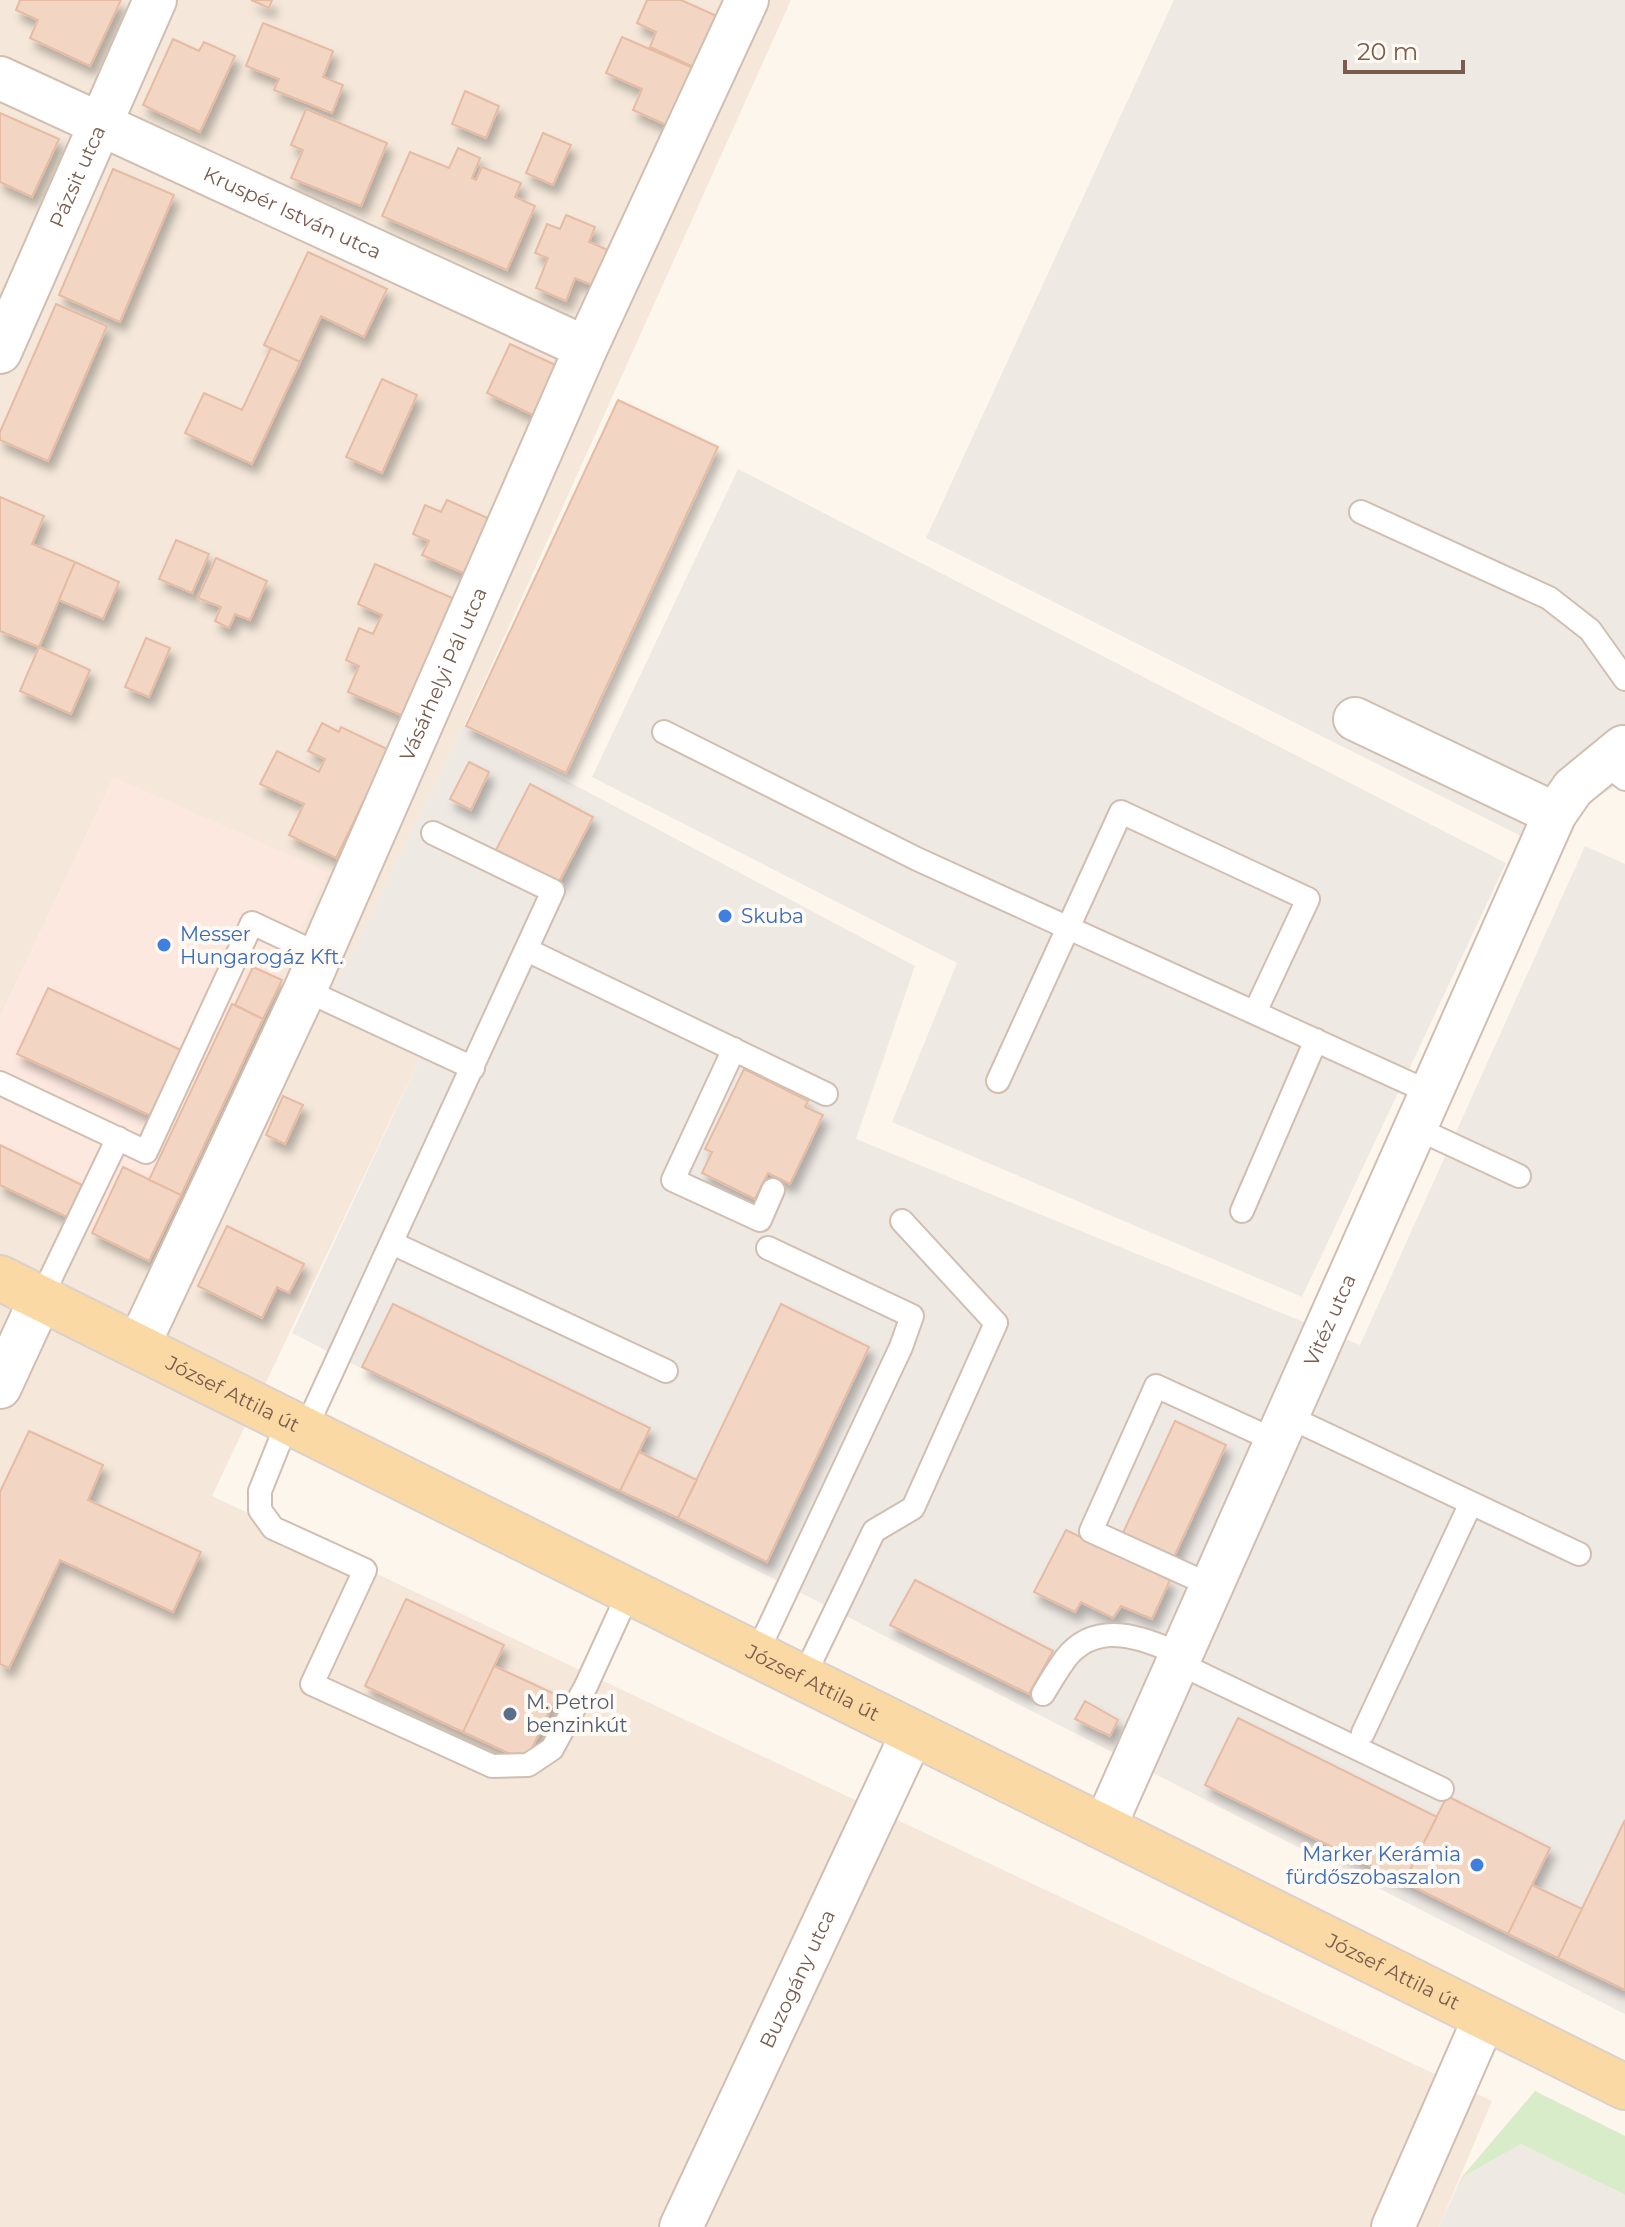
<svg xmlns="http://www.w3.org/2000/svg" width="1625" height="2227" font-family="Montserrat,sans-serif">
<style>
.residential{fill:#f5e8da}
.commercial{fill:#fde8e0}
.industrial{fill:#efe9e4}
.green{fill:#d8ecc9}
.building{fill:#f3d5c3;stroke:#e6bba3;stroke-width:2;filter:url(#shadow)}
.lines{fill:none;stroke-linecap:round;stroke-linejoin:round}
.lane-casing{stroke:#d1beb0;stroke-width:26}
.street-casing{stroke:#d1beb0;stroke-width:46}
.primary-casing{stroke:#dad1cd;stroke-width:48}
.lane{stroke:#fff;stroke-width:22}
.street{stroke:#fff;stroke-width:42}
.primary{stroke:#fbd9a5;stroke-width:44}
.shop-dot{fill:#3f7fe0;stroke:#fffaf3;stroke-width:3}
.service-dot{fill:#5c6f8a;stroke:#fffaf3;stroke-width:3}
.labels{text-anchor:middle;stroke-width:8;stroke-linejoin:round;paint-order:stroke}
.street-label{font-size:20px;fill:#7a5c4d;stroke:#fffaf3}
.shop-label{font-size:20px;fill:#366cbe;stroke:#fffaf3;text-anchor:start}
.service-label{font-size:20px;fill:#4e5e75;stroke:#fffaf3;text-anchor:start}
</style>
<defs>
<filter id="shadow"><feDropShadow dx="5" dy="9" stdDeviation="4" flood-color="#0004"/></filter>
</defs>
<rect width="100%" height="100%" fill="#fdf6ec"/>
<path class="residential" d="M0,0h791l-327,726 -139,281 95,51 -208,438 1280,605 -53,126h-1439v-1042l114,-408 -114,240z"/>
<path class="commercial" d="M114,777l214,95 -182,384 -146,-71v-168z"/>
<path class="industrial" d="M1174,0h451v780l-96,60 -603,-302z
M738,469l768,394 -204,434 -410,-175 65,-159 -365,-186z
M464,726l451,240 -59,173 504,206 225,-499 40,18v1150l-1333,-681 128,-275 -96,-50z
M1521,2144l104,51v32h-186l22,-49z"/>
<path class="green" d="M1535,2091l90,45v59l-104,-51 -60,34z"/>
<path class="building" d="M20,0h101l-31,66 -60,-28 8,-18 -22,-10z
M251,0h21l-3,8z
M647,0h34l38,17 -23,51 -46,-21 6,-15 -19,-9z
M263,23l70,28 -10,26 20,8 -11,28 -58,-23 5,-11 -33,-13z
M622,37l78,34 -25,58 -42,-19 9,-21 -36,-16z
M173,39l26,12 5,-9 31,14 -35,76 -57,-27z
M465,91l34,15 -13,32 -34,-14z
M306,109l81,34 -26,63 -70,-28 12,-28 -12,-5z
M0,113l59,26 -27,58 -32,-15z
M543,133l28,12 -18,40 -27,-12z
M458,148l22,10 -8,20 4,2 6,-13 39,16 -6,14 20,9 -28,64 -125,-54 28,-64 39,16z
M113,169l61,26 -54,127 -61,-27z
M566,215l29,12 -6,15 24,10 -14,36 -24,-10 -9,23 -30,-13 12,-30 -13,-5 12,-29 13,5z
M308,252l79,37 -23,48 -43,-21 -21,46 -36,-17z
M56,304l51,22 -59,135 -48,-21v-8z
M510,344l52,24 -23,50 -52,-25z
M271,348l29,14 -48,102 -67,-31 19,-40 38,17z
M382,379l35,16 -35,78 -36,-16z
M618,400l100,47 -152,326 -100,-47z
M0,497l44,19 -12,28 43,18 -36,85 -39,-16z
M447,500l45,20 -24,55 -46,-20 7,-14 -16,-7 12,-29 16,7z
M176,540l33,14 -17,39 -33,-14z
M216,558l51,23 -17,39 -15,-6 -6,14 -14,-7 6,-14 -23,-9z
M75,562l44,20 -16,37 -44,-19z
M375,564l84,37 -51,117 -60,-26 11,-26 -13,-6 13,-32 14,6 9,-19 -24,-11z
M146,638l24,10 -21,49 -24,-10z
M39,647l51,23 -19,44 -51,-23z
M322,723l17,9 2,-5 48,23 -53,108 -47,-23 15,-31 -44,-20 17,-33 42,21 6,-13 -17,-8z
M469,762l20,10 -18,38 -21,-11z
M530,784l63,33 -34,65 -63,-32z
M253,967l29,13 -19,39 -28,-14z
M48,988l133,62 -30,66 -134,-62z
M232,1004l31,15 -82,176 -32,-15z
M744,1069l64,32 -3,6 18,8 -33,69 -22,-11 -13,26 -53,-26 10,-21 -7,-3z
M283,1096l20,9 -18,39 -19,-9z
M0,1145l82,40 -15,32 -67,-32z
M123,1167l58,28 -32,66 -57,-28z
M227,1226l77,38 -15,29 -12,-6 -15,31 -64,-32z
M393,1304l257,124 -30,63 -258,-124z
M781,1304l88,43 -102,215 -89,-44z
M1175,1421l51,24 -53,114 -51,-24z
M29,1431l74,34 -15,35 113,52 -28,60 -113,-52 -51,108 -9,-4v-172z
M639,1452l58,28 -19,38 -58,-27z
M1066,1530l104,50 -18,39 -31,-13 -8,12 -32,-16 -6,10 -41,-20z
M915,1580l138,71 -24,43 -139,-69z
M406,1599l98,46 -41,87 -98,-46z
M494,1666l63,29 -31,66 -63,-29z
M1085,1701l33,19 -8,16 -35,-17z
M1238,1718l199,99 -33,65 -199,-97z
M1447,1796l103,52 -42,86 -104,-52z
M1625,1820v170l-67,-32z
M1532,1885l50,24 -24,49 -50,-24z"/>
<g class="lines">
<defs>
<path id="lane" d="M1361,512l188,86 41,32 35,49
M664,732l253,127 514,234
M1603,762l22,17
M527,950l299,144
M305,990l168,78
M734,1049l-61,131 87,40 13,-30
M998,1081l123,-269 187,87 -53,113
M0,1083l146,69 106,-229 68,32
M1416,1128l103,48
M1242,1211l74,-171
M392,1243l274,128
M41,1298l77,-160
M1287,1416l292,138
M288,1421l-28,70v19l13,18 92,42 -53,114 180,82 36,-1 24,-16 34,-63 43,-94
M305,1430l248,-539 -120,-58
M1212,1586l-121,-55 65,-145 120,55
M756,1655l145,-308 11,-31 -144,-68
M1178,1663l264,126
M803,1678l71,-147 39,-23 83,-185 -94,-102
M1043,1694c7,-12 15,-25 23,-36 31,-39 79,-20 115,-3
M1363,1733l108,-230"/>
<g id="street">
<path id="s1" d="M0,78l586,270"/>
<path id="s2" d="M0,352l155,-352"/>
<path d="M1355,719l200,95"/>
<path id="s3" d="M138,1346l167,-356 281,-642 161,-348"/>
<path d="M0,1387l41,-89"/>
<path id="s4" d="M1104,1828l451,-1014 18,-26 50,-41"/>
<path id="s5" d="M681,2227l232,-495"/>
<path d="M1393,2227l92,-210"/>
</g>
<g id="primary">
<path id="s6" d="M0,1278l1625,809"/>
</g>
</defs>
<use href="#lane" class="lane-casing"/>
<use href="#street" class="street-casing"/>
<use href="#primary" class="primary-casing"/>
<use href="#lane" class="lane"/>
<use href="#street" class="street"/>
<use href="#primary" class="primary"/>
</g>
<g class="shop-dot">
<circle cx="725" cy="916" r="8"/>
<circle cx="164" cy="945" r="8"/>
<circle cx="1477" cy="1865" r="8"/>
</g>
<circle class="service-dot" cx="510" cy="1714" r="8"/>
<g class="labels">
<g class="street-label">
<text dy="7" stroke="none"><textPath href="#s2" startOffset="192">Pázsit utca</textPath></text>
<text dy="7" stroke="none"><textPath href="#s1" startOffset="322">Kruspér István utca</textPath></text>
<text dy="7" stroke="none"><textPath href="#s3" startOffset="738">Vásárhelyi Pál utca</textPath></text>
<text dy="7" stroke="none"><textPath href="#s4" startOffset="556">Vitéz utca</textPath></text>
<text dy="7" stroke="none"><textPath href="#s6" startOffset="260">József Attila út</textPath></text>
<text dy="7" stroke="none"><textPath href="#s6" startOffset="908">József Attila út</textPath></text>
<text dy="7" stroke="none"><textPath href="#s6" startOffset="1556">József Attila út</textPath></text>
<text dy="7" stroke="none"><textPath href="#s5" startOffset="274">Buzogány utca</textPath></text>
</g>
<g class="shop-label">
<text x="741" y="923">Skuba</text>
<text x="180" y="941">Messer<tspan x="180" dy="23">Hungarogáz Kft.</tspan></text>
<text x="1461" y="1861" text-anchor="end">Marker Kerámia<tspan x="1461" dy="23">fürdőszobaszalon</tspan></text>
</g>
<g class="service-label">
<text x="526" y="1709">M. Petrol<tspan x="526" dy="23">benzinkút</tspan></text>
</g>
</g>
<path d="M1345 60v12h118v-12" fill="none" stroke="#7a5c4d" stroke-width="4"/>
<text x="1357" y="60" font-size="24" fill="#7a5c4d" stroke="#fffaf3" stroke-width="6" paint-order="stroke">20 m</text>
</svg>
